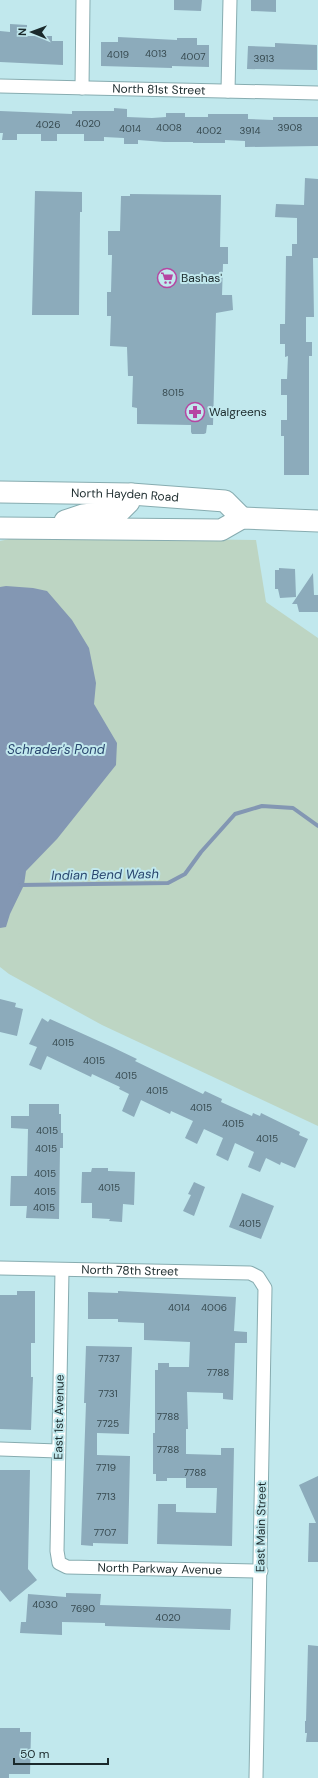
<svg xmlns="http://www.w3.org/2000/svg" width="318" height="1778" font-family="'DM Sans',sans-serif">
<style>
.green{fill:#bdd5c3}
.water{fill:#8397b3}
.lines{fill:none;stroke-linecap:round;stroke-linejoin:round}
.stream{stroke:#8397b3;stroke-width:4}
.building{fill:#8cabbb}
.minor-casing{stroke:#87acb0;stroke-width:15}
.primary-casing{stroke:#87acb0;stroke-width:23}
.minor{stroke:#fff;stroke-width:13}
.primary{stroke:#fff;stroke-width:21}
.labels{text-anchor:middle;stroke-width:4;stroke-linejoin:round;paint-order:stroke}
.number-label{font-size:10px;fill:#374a50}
.street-label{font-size:12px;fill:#1b2a2c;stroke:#c1e8ed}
.poi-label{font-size:12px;fill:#1b2a2c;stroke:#c1e8ed;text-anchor:start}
.water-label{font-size:13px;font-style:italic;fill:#29466f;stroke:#c1e8ed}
</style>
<rect width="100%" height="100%" fill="#c1e8ed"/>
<path class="green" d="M19,537l237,3 10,62 52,36v488l-216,-101 -93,-51 -9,-7v-426z"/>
<path class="water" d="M6,586l27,2 14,3 25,29 17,28 7,35 -2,21 23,39 -1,22 -59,74 -31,32 -2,14 -14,29 -4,13 -6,1v-341z"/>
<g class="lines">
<path class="stream" d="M20,885l148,-2 17,-9 16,-22 34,-38 27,-8 31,2 25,18"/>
</g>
<path class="building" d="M174,0h28l-1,11 -27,-1z
M251,0h25v12l-25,-1z
M10,24l17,1v11h25v5h11v24l-63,-3v-31l10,1z
M118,37l59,3v-2h20v7h12v22l-37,-1v2l-71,-2v-24h17z
M275,43l42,2v25l-70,-1 1,-23 27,1z
M114,108l13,1v8l25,1 14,-1v-4h19v4h23v-3h40v5l25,1v-3h45v29l-73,1v-6l-20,-1v3h-32v-1h-29l-26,-2v4h-14v-6l-20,-1v4h-20v-7h-27v7h-16v-7h-24v6h-15l1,-7h-3v-22l72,3v-3h42z
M305,178l13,1v79h-5l1,59h-8v25h6v14h-3v119h-25v-39h-3v-16h6v-25h-6v-16h6l1,-23 -3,1v-13h-5v-20h5l1,-68h6v-12h5v-26l-22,-1 1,-13 28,1z
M35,191l47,1v20h-2l-1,103h-47z
M130,194l91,1 -1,52h8v17h-5l-1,31h10l1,15 -17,3 -3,112h-6l-1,8 -2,1h-12l-1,-2v-7l-54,-1v-16l-5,-1 1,-31h-5l-1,-29 -17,-1 1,-30h-4v-24h4l1,-37h-4v-24h12l1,-35h9z
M279,568l16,1 1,28 -16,1 -2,-9h-3v-19h4z
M313,573l1,22h4v17h-19l-2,-8h-5z
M0,999l16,4 -1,4 8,2 -6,27 -17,-4z
M42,1018l6,4 2,-3 62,28 25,12 -2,2 68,33 2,-3 17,8 -1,3 31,14 1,-3 7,3 1,-3 39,19 -1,3 9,4 -13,29 -14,-6 -1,3 -14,-7 -6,14 -12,-5 6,-15 -19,-9 -7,18 -12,-6 7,-17 -19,-9 -7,15 -12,-6 8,-17 -22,-10 -1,3 -29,-14 -7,17 -12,-6 7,-17 -10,-5 1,-2 -28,-13 -1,3 -44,-21 -6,14 -12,-5 8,-18 -8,-3z
M29,1104h30v10h2v19h2v15h-3l-1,71 -33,-1 1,-12h-17l1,-30h16l1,-47 -17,-1v-12h18z
M92,1168h16v3l27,1 -1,33 -11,-1 -1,18 -13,-1 1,-2 -18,-1v-15h-11l1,-31h9z
M194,1182l11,5 -11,29 -11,-5 8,-16 -3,-1z
M242,1193l32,13 -13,33 -32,-12z
M17,1291h18v52h-4v34h2l-2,53 -31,-1v-134h17z
M118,1291l118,6 -2,34 13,1v11h-12l-2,57 -10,-1v-6l-36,-1 1,37h-2v25l35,1v-7h13l-2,98 -75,-2 1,-40h18v8l40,1 1,-25h-31v-10h-19v3h-11v-7h-3v-41h2v-63h3v-7h11v4h20l1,-25 -46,-2v-17l-26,-1v-3h-30v-27l30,1z
M86,1346l46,1 -3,87 -32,-1v22l33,1 -2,88 -35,-1v3l-12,-1 5,-142h-2z
M0,1470h30l-2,99 9,11 -27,22 -10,-12z
M318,1476v86h-10l1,-39h7l-17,-38z
M66,1593l35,1 -1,11 131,4 -1,21 -125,-4v-3l-43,-1v13l-42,-2 1,-11h5l2,-28 38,3z
M308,1645l10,1v96h-12l1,-9h-2v-12h1z
M0,1728h20v4h11l-1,42h-21v4h-9z"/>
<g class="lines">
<defs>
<g id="minor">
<path id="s1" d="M0,86l318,7"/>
<path d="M82,88l1,-88"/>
<path d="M228,91l2,-91"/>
<path id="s2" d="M0,1268l250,5 8,4 7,11 -9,490"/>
<path id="s3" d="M62,1270l-5,281 2,12 8,4 194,4"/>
<path d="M0,1449l58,2"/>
</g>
<g id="primary">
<path id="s4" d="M0,492l131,2 94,7 17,17"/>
<path d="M65,521l18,-6 37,-4 9,-9 2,-8"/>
<path d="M0,528l221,2 21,-12 76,3"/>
</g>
</defs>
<use href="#minor" class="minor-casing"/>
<use href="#primary" class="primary-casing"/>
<use href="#minor" class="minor"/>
<use href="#primary" class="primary"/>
</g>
<defs>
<symbol id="supermarket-ring" viewBox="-11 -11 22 22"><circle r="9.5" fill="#c1e8ed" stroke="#b646a3" stroke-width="1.5"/><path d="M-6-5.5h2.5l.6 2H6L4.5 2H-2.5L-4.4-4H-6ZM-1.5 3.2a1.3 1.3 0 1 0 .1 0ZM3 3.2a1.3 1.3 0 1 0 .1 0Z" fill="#b646a3"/></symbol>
<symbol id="pharmacy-ring" viewBox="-11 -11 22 22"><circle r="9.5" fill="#c1e8ed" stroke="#b646a3" stroke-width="1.5"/><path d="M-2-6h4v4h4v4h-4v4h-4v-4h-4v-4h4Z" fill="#b646a3"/></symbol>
</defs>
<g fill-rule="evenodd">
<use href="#supermarket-ring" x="156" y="267" width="22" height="22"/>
<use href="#pharmacy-ring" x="184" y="401" width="22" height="22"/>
</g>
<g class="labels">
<g class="number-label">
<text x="156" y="57">4013</text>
<text x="118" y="58">4019</text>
<text x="193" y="60">4007</text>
<text x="264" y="62">3913</text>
<text x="88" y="127">4020</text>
<text x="48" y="128">4026</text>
<text x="169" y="131">4008</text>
<text x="290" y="131">3908</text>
<text x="130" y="132">4014</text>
<text x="209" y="134">4002</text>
<text x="250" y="134">3914</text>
<text x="173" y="396">8015</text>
<text x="63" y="1046">4015</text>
<text x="94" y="1064">4015</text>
<text x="126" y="1079">4015</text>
<text x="157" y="1094">4015</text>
<text x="201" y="1111">4015</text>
<text x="233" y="1127">4015</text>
<text x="47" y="1134">4015</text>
<text x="267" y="1142">4015</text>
<text x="46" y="1152">4015</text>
<text x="45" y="1177">4015</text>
<text x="109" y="1191">4015</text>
<text x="45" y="1195">4015</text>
<text x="44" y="1211">4015</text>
<text x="250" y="1227">4015</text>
<text x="179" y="1311">4014</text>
<text x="214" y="1311">4006</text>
<text x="109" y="1362">7737</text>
<text x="218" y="1376">7788</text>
<text x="108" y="1397">7731</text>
<text x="168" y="1420">7788</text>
<text x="108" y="1427">7725</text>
<text x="168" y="1453">7788</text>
<text x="106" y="1471">7719</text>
<text x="195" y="1476">7788</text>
<text x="106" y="1500">7713</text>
<text x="105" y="1536">7707</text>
<text x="45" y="1608">4030</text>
<text x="83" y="1612">7690</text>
<text x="168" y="1621">4020</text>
</g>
<g class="street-label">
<text dy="4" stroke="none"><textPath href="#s1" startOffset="159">North 81st Street</textPath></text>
<text dy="4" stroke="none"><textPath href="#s4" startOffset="125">North Hayden Road</textPath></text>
<text dy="4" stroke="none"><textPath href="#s2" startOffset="130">North 78th Street</textPath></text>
<text transform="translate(59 1417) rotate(-89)" y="4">East 1st Avenue</text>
<text transform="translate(261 1527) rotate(-89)" y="4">East Main Street</text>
<text dy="4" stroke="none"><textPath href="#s3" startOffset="395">North Parkway Avenue</textPath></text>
</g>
<g class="poi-label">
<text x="181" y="282">Bashas'</text>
<text x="209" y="416">Walgreens</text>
</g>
<g class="water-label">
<text x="56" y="754">Schrader's Pond</text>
<text transform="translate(105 874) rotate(-1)" y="5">Indian Bend Wash</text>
</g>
</g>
<g transform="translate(32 32) rotate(271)" stroke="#c1e8ed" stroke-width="3" paint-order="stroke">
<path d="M0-3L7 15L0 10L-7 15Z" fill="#1b2a2c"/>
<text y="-6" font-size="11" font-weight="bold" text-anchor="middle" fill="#1b2a2c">N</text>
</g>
<path d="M14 1758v6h94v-6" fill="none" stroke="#1b2a2c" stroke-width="2"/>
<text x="20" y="1758" font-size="12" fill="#1b2a2c" stroke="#c1e8ed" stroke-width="3" paint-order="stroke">50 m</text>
</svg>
